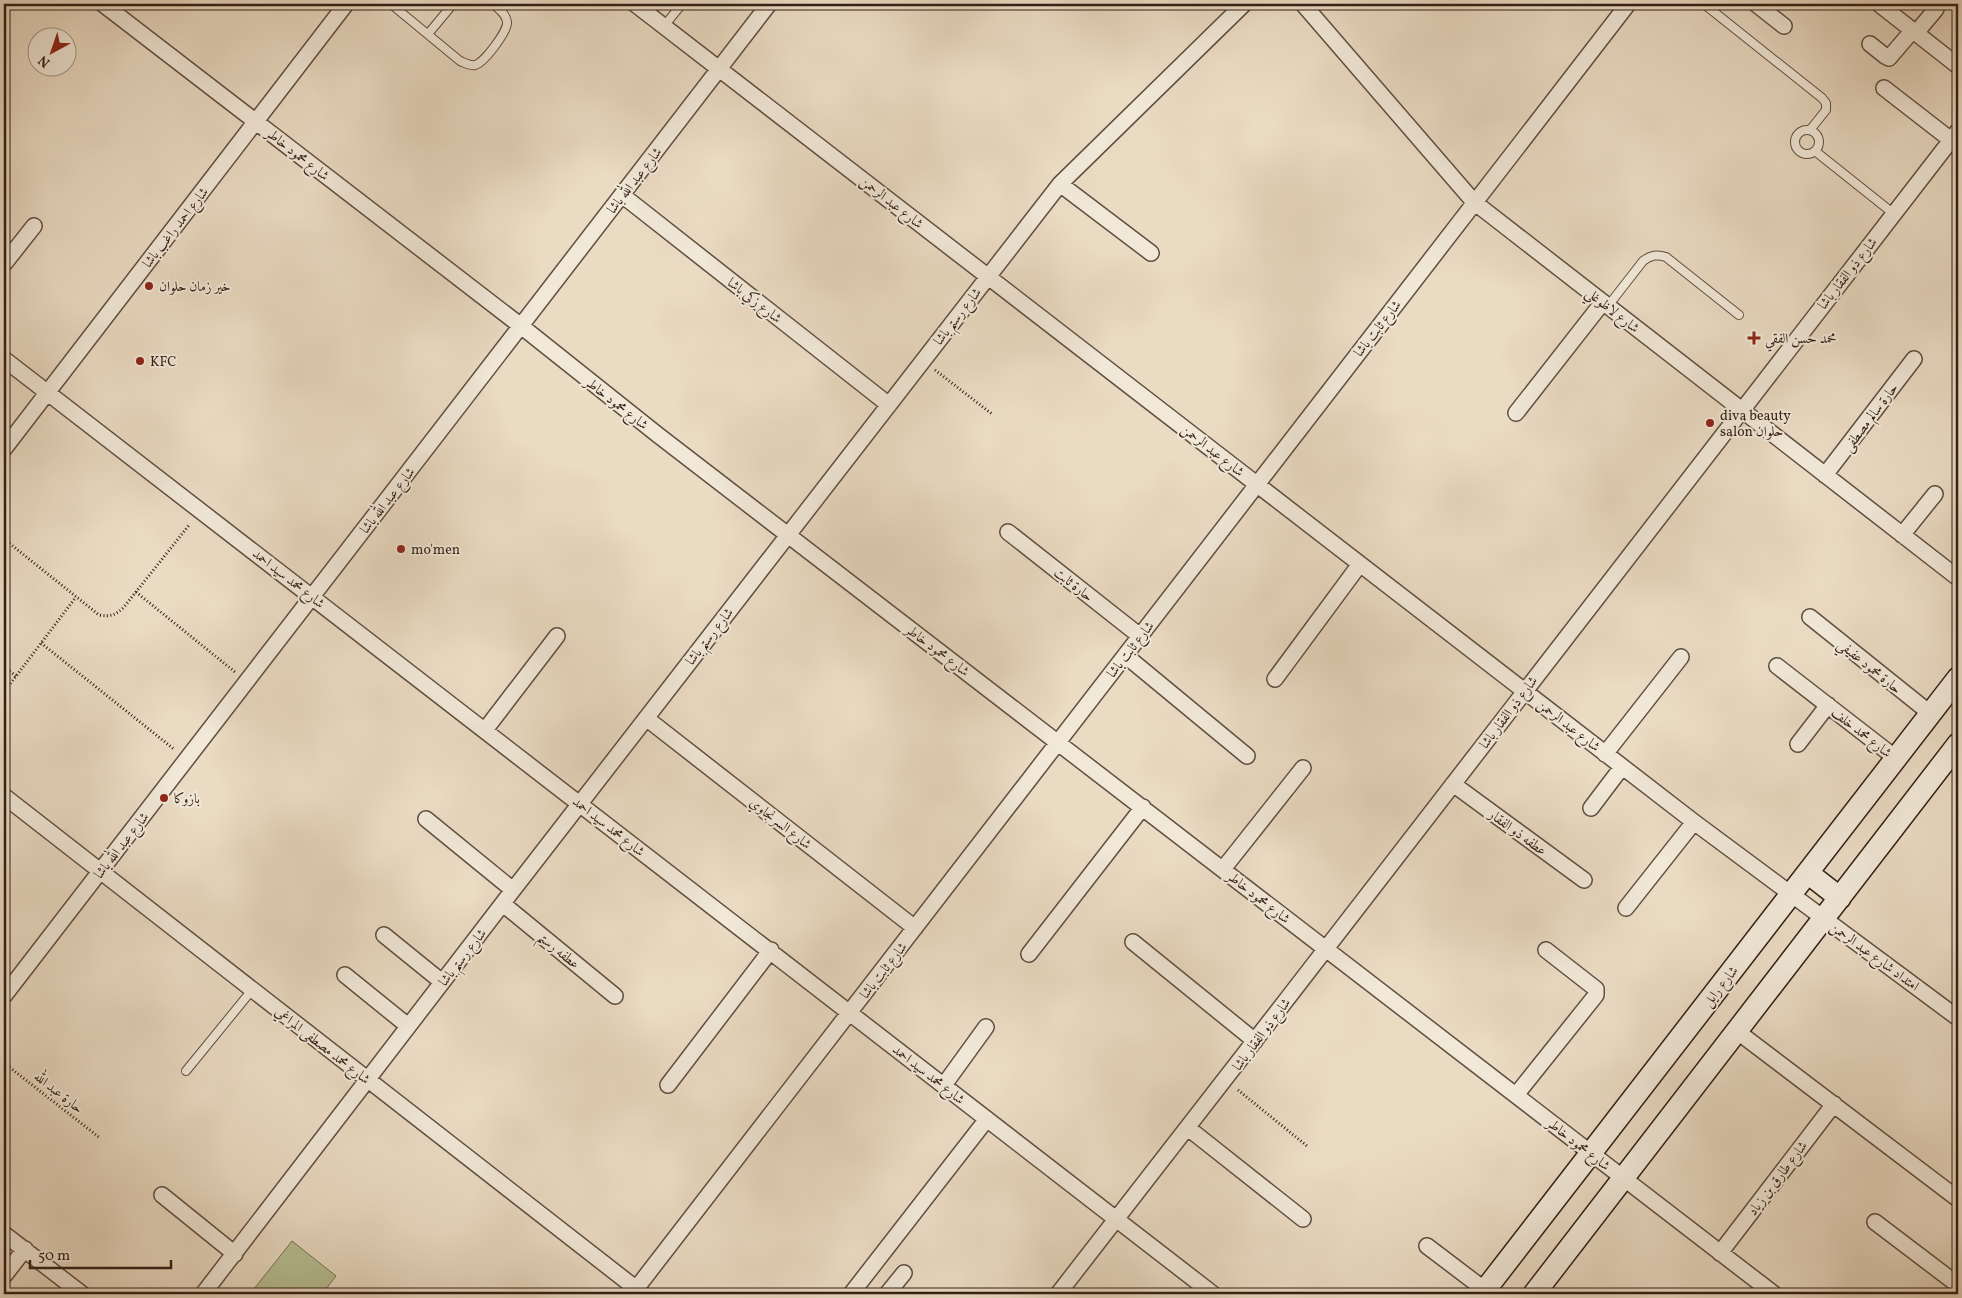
<svg xmlns="http://www.w3.org/2000/svg" width="1962" height="1298" font-family="Vollkorn,Amiri,serif">
<style>
.green{fill:#b7c094;stroke:#747055}
.lines{fill:none;stroke-linecap:round;stroke-linejoin:round}
.lane-casing{stroke:#604e41;stroke-width:10}
.street-casing{stroke:#604e41;stroke-width:18}
.secondary-casing{stroke:#321f16;stroke-width:24}
.path{stroke:#321f16;stroke-width:3;stroke-dasharray:1 2.5;stroke-linecap:butt}
.lane{stroke:#f1e8d8;stroke-width:8}
.street{stroke:#f1e8d8;stroke-width:15}
.secondary{stroke:#f1e8d8;stroke-width:21}
.poi-dot{fill:#8f2418;stroke:#f1e8d8;stroke-width:2}
.labels{text-anchor:middle;stroke-width:4;stroke-linejoin:round;paint-order:stroke}
.street-label{font-size:14px;fill:#321f16;stroke:#f1e8d8}
.poi-label{font-size:14px;fill:#321f16;stroke:#f1e8d8;text-anchor:start}
</style>
<rect width="100%" height="100%" fill="#eadbc3"/>
<filter id="stains"><feTurbulence type="fractalNoise" baseFrequency=".004" numOctaves="4"/><feColorMatrix values="0 0 0 0 .2 0 0 0 0 .09 0 0 0 0 .02 0 0 0 .5 -.17"/></filter>
<radialGradient id="worn" r=".72"><stop offset=".6" stop-color="#630" stop-opacity="0"/><stop offset="1" stop-color="#630" stop-opacity=".3"/></radialGradient>
<path class="green" d="M292,1241l44,35 -14,18h-72z"/>
<g class="lines">
<defs>
<path id="lane" d="M391,4l69,57c5,2 10,5 15,4 9,-2 33,-34 32,-43 -1,-8 -8,-13 -14,-18
M1704,4l118,94 4,5v7l-16,20
M664,26l18,-22
M428,34l25,-30
M1795 142a12 12 0 1 1 24 0a12 12 0 1 1-24 0Z
M1815,151l79,63
M1608,306l35,-45c8,-6 14,-7 23,-4l73,58
M186,1071l66,-81"/>
<path id="street" d="M103,4l418,322 137,109 1116,859
M635,4l1059,818 264,196
M1303,4l171,198 484,376
M1756,4l28,22
M1879,4l79,62
M1916,33l20,-24
M1870,44l15,12 4,2 24,-28
M1884,88l67,52
M1060,184l91,69
M622,195l267,210
M4,264l30,-38
M4,359l1209,935
M1516,413l87,-111
M4,449l342,-445
M1825,475l89,-116
M1008,532l132,104
M1902,535l33,-41
M1810,617l121,97
M1126,656l121,100
M1777,666l120,93
M1275,679l85,-115
M646,718l269,210
M485,730l72,-94
M1798,744l30,-39
M1605,754l76,-97
M1453,784l131,96
M4,796l639,498
M1591,808l31,-41
M426,819l87,71
M1223,869l80,-101
M503,904l112,92
M1626,908l68,-86
M384,935l58,47
M1133,942l122,99
M1029,954l114,-147
M345,975l63,51
M4,996l765,-992
M1738,1032l220,167
M668,1085l103,-135
M944,1085l42,-58
M1516,1095l80,-100v-6l-50,-39
M1188,1128l115,91
M162,1195l73,59
M1875,1222l83,63
M4,1234l78,60
M1427,1246l58,44
M1720,1253l114,-149
M4,1276l21,-27
M203,1294l310,-404 547,-706 184,-180
M632,1294l996,-1290
M851,1294l136,-175
M887,1294l17,-21
M1058,1294c302,-386 597,-777 900,-1163"/>
<path id="secondary" d="M1808,873l32,25
M1482,1294l476,-616
M1534,1294l424,-550"/>
</defs>
<use href="#lane" class="lane-casing"/>
<use href="#street" class="street-casing"/>
<use href="#secondary" class="secondary-casing"/>
<path class="path" d="M935,370l57,44
M4,539l95,76c11,2 17,0 25,-8l66,-83
M136,592l99,80
M41,643l134,107
M4,667l12,9
M4,692l72,-95
M4,1063l96,75
M1238,1090l69,56"/>
<use href="#lane" class="lane"/>
<use href="#street" class="street"/>
<use href="#secondary" class="secondary"/>
</g>
<g class="poi-dot">
<circle cx="149" cy="286" r="5"/>
<path d="M1751.5 330.5h5v5h5v5h-5v5h-5v-5h-5v-5h5z"/>
<circle cx="140" cy="361" r="5"/>
<circle cx="1710" cy="423" r="5"/>
<circle cx="401" cy="549" r="5"/>
<circle cx="164" cy="798" r="5"/>
</g>
<g class="labels">
<g class="street-label">
<text transform="translate(298 154) rotate(38)" y="5">شارع محمود خاطر</text>
<text transform="translate(634 180) rotate(-52)" y="5">شارع عبد الله باشا</text>
<text transform="translate(892 202) rotate(38)" y="5">شارع عبد الرحمن</text>
<text transform="translate(175 227) rotate(-52)" y="5">شارع احمد راغب باشا</text>
<text transform="translate(1847 273) rotate(-52)" y="5">شارع ذو الفقار باشا</text>
<text transform="translate(755 300) rotate(38)" y="5">شارع زكي باشا</text>
<text transform="translate(1613 310) rotate(38)" y="5">شارع لاظوغلي</text>
<text transform="translate(957 316) rotate(-52)" y="5">شارع رستم باشا</text>
<text transform="translate(1377 328) rotate(-52)" y="5">شارع ثابت باشا</text>
<text transform="translate(617 403) rotate(38)" y="5">شارع محمود خاطر</text>
<text transform="translate(1870 417) rotate(-53)" y="5">حارة سالم مصطفى</text>
<text transform="translate(1213 450) rotate(38)" y="5">شارع عبد الرحمن</text>
<text transform="translate(387 500) rotate(-52)" y="5">شارع عبد الله باشا</text>
<text transform="translate(289 578) rotate(38)" y="5">شارع محمد سيد احمد</text>
<text transform="translate(1074 584) rotate(38)" y="5">حارة ثابت</text>
<text transform="translate(709 636) rotate(-52)" y="5">شارع رستم باشا</text>
<text transform="translate(1130 649) rotate(-52)" y="5">شارع ثابت باشا</text>
<text transform="translate(938 650) rotate(37)" y="5">شارع محمود خاطر</text>
<text transform="translate(1870 666) rotate(39)" y="5">حارة محمود عفيفي</text>
<text transform="translate(1508 712) rotate(-53)" y="5">شارع ذو الفقار باشا</text>
<text transform="translate(1569 725) rotate(38)" y="5">شارع عبد الرحمن</text>
<text transform="translate(1862 732) rotate(38)" y="5">شارع محمد خلف</text>
<text transform="translate(781 823) rotate(38)" y="5">شارع السرنجاوي</text>
<text transform="translate(609 826) rotate(38)" y="5">شارع محمد سيد احمد</text>
<text transform="translate(1518 832) rotate(36)" y="5">عطفه ذو الفقار</text>
<text transform="translate(121 845) rotate(-52)" y="5">شارع عبد الله باشا</text>
<text transform="translate(1259 897) rotate(38)" y="5">شارع محمود خاطر</text>
<text transform="translate(559 950) rotate(39)" y="5">عطفه رستم</text>
<text transform="translate(1875 956) rotate(36)" y="5">امتداد شارع عبد الرحمن</text>
<text transform="translate(462 957) rotate(-52)" y="5">شارع رستم باشا</text>
<text transform="translate(883 970) rotate(-52)" y="5">شارع ثابت باشا</text>
<text transform="translate(1720 986) rotate(-52)" y="5">شارع رايل</text>
<text transform="translate(1261 1034) rotate(-53)" y="5">شارع ذو الفقار باشا</text>
<text transform="translate(323 1045) rotate(38)" y="5">شارع محمد مصطفى المراغي</text>
<text transform="translate(929 1074) rotate(38)" y="5">شارع محمد سيد احمد</text>
<text transform="translate(59 1092) rotate(38)" y="5">حارة عبد الله</text>
<text transform="translate(1579 1144) rotate(38)" y="5">شارع محمود خاطر</text>
<text transform="translate(1777 1178) rotate(-53)" y="5">شارع طارق بن زياد</text>
</g>
<g class="poi-label">
<text x="159" y="291">خير زمان حلوان</text>
<text x="1765" y="343">محمد حسن الفقي</text>
<text x="150" y="366">KFC</text>
<text x="1720" y="420">diva beauty<tspan x="1720" dy="16">salon حلوان</tspan></text>
<text x="411" y="554">mo'men</text>
<text x="174" y="803">بازوكا</text>
</g>
</g>
<rect width="1962" height="1298" fill="none" stroke="#eadbc3" stroke-width="20"/>
<rect x="5" y="5" width="1952" height="1288" fill="none" stroke="#321f16" stroke-width="2.5"/>
<rect x="10" y="10" width="1942" height="1278" fill="none" stroke="#321f16"/>
<g transform="translate(52 52) rotate(220)"><circle r="24" fill="#f1e8d8" stroke="#a5988a"/>
<path d="M0-4L9 19L0 12L-9 19Z" fill="#8f2418"/>
<text y="-8" font-size="14" font-weight="bold" text-anchor="middle" fill="#321f16">N</text>
</g>
<path d="M30 1260v8h141v-8" fill="none" stroke="#321f16" stroke-width="2.5"/>
<text x="38" y="1260" font-size="15" fill="#321f16" stroke="#f1e8d8" stroke-width="4" paint-order="stroke">50 m</text>
<rect width="100%" height="100%" filter="url(#stains)"/>
<rect width="100%" height="100%" fill="url(#worn)"/>
</svg>
